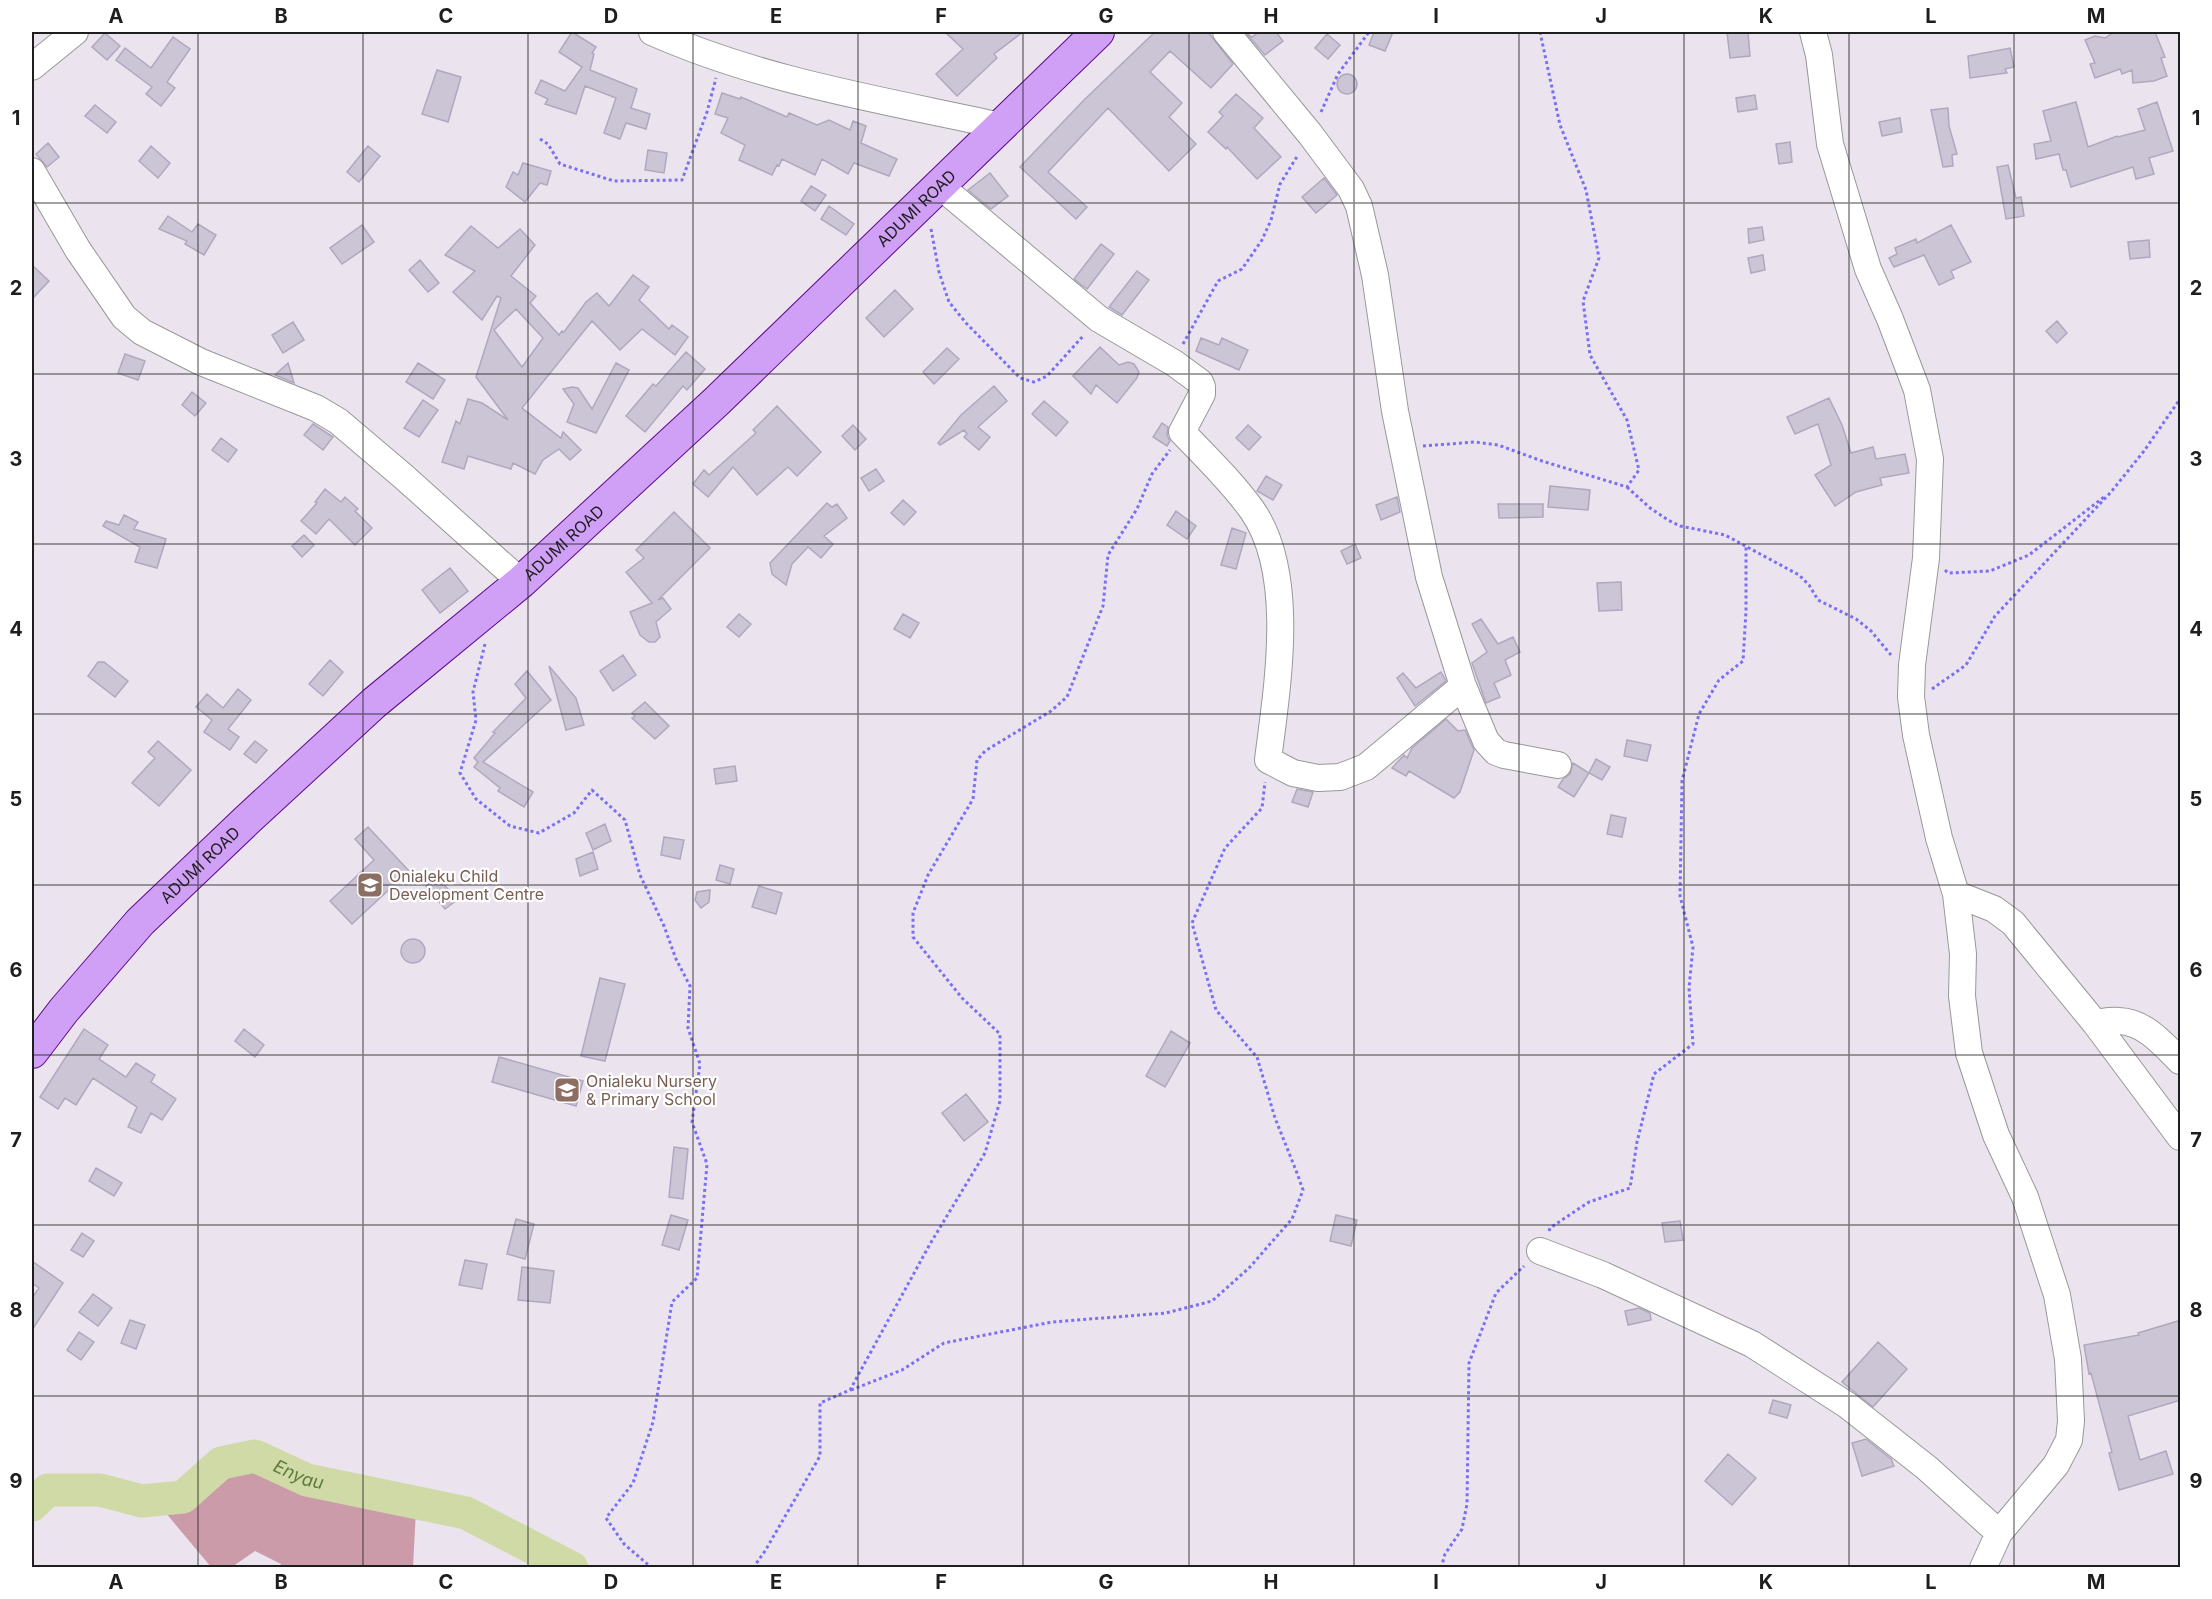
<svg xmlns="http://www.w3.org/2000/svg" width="2212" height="1599" font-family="Inter,sans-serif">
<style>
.forest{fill:#cc9baa}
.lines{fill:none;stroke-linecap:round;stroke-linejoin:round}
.river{stroke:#cfdaa6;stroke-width:33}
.building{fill:#cbc5d5;stroke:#b1a7bf;stroke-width:1.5;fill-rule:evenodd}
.minor-casing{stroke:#989898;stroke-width:28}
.major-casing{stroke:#600790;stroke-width:34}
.path{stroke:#7b70f3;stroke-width:3;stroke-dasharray:3 3;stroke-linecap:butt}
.minor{stroke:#fff;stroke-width:26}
.major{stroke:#d0a0f7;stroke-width:32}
.grid{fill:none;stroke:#1e1e1e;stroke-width:1.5;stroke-opacity:0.55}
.labels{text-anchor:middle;stroke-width:4.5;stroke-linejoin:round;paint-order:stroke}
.street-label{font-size:16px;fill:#1e1e1e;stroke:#fff}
.education-label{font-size:16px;fill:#785e54;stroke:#fff;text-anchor:start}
.water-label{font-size:18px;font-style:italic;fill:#5d7b3c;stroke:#fff}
.neatline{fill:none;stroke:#1e1e1e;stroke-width:2}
.grid-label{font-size:20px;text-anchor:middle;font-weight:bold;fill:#1e1e1e}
</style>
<rect width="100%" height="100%" fill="#ebe4ee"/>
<path class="forest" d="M259,1471l46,20 111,19 -3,57h-133l1,-3 -26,-13 -23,16h-21l-46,-55 58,-37z"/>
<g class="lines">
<path class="river" id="s1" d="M32,1505l16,-15h52l42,11 41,-4 38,-34 34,-7 52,24 159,33 106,55"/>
</g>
<path class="building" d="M572,32l24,15 -4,6 2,1 -4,16 47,19 -6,19 19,6 -4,15 -20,-6 -6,16 -16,-6 12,-35 -31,-12 -9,28 -31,-10 3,-5 -13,-6 6,-13 24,11 17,-24 -23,-15z
M945,32h78l-29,22 3,4 -40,38 -21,-22 27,-25z
M1155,32h53l25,32 -22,24 -41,-37 -20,21 32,31 -13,14 27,27 -27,27 -61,-63 -60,64 39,35 -11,12 -56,-52 64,-67z
M1245,32l7,5 7,-5h17l7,9 -18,14z
M1374,32h19l-8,19 -16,-6z
M1727,32h21l2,24 -20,2z
M2114,32h41l10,25 -4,1 6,18 -13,5 -21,2 -1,-13 -10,4 -2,-5 -25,9 -5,-14 5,-1 -10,-23 10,-4 10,2z
M105,33l15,13 -13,14 -15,-13z
M1327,34l13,11 -12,14 -13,-11z
M173,37l17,12 -23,33 8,6 -14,18 -15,-12 6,-7 -36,-27 9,-12 26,20z
M2010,48l4,19 -9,2 2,4 -37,5 -2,-22z
M437,70l24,7 -13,45 -26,-8z
M1337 84a10 10 0 1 1 20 0a10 10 0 1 1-20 0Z
M722,93l18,6 1,-2 46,20 2,-4 28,12 12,-5 21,10 3,-9 13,5 -5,17 36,16 -8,17 -35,-13 -6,11 -26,-15 -7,16 -33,-16 -3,7 -2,-1 -5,10 -33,-15 6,-15 -24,-12 7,-15 -13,-4z
M1236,94l27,24 -9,10 27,29 -24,22 -30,-32 -1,2 -18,-17 15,-16 -4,-4z
M1755,95l2,14 -19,3 -2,-14z
M2076,102l12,45 29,-11 1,1 27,-7 -7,-21 19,-7 16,49 -24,7 5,16 -18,5 -3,-12 -62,20 -5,-17h-3l-4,-16 -23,5 -2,-15 17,-3 -8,-30z
M95,105l21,17 -9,11 -22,-17z
M1948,108l1,18 8,28 -5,1 1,11 -10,1 -12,-57z
M1900,118l2,14 -20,4 -3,-14z
M1790,142l2,20 -13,2 -3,-20z
M48,143l11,14 -12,10 -11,-13z
M151,146l19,17 -12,15 -19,-17z
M368,146l12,10 -21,26 -12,-10z
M648,150l19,3 -3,20 -19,-3z
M523,163l28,8 -4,14 -7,-2 -15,19 -19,-15 7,-15 5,3z
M2008,165l8,33 5,-1 3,19 -18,3 -9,-52z
M990,173l18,23 -17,13 -23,-19z
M1324,178l13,17 -21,18 -14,-16z
M811,186l15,9 -11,16 -14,-10z
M829,206l25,18 -8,11 -25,-16z
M168,216l24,16 6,-8 18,11 -12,20 -19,-11 2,-3 -28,-12z
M362,225l12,17 -32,22 -12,-16z
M1951,225l20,37 -20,9 3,7 -15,7 -15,-30 -30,12 -5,-9 8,-4 -2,-6 21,-9 1,4z
M471,226l27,22 22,-19 15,16 -24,31 25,20 -6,7 29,32 3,-4 2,1 22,-30 11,-9 12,13 24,-31 16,12 -10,13 30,29 3,-4 16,12 -13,18 -33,-26 -22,21 -28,-29 -70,87 39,30 2,-6 18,18 -11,10 -11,-11 -16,11 -8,14 -22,-11 -2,6 -43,-13 -4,13 -22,-7 14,-41 4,3 8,-25 14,4 26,17 -32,-43 25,-79 -4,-2 -15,24 -29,-28 22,-21 -30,-16zM516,309l27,29 -21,29 -28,-37z
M1762,227l2,13 -15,3 -1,-14z
M2149,240l1,17 -20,2 -2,-17z
M1101,244l13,10 -27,35 -13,-10z
M1763,255l2,15 -14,3 -3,-15z
M420,260l19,23 -11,9 -19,-22z
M32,265l17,16 -17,18z
M1137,271l12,9 -27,35 -13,-8z
M895,290l18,19 -29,28 -18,-19z
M2057,321l10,12 -10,10 -11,-12z
M293,322l11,18 -21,13 -11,-18z
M1201,338l18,7 3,-7 26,12 -9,20 -43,-19z
M1100,347l19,18 9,-3 6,2 5,8 -2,6 -20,25 -21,-18 -5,9 -18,-18z
M947,348l12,11 -25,25 -11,-12z
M686,352l19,17 -18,21 -4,-4 -38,46 -19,-16 27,-32 3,2z
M125,354l20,7 -7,19 -20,-7z
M288,363l6,20 -19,-8z
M418,363l27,17 -12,19 -27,-17z
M616,363l13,7 -33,63 -29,-11 7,-18 -11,-15 9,-2 6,1 14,21z
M994,386l13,15 -29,26 12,10 -11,13 -15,-13 3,-3 -3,-4 -24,15 -2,-2 23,-28z
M192,392l14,11 -11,13 -13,-11z
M1829,398l13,27 9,28 22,-6 3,12 29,-5 4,19 -29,5 2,7 -26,7 -21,14 -20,-31 16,-10 -13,-41 -23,10 -8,-17z
M423,400l15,10 -19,27 -15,-9z
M1044,401l24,21 -12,14 -24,-22z
M777,406l44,46 -24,24 -9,-9 -31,28 -24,-28 -25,30 -15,-13 11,-14 5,5 47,-42 -3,-3z
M1162,423l6,4 -1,8 3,6 -3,5 -14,-9z
M313,424l20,13 -10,13 -19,-15z
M853,425l13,14 -11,11 -13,-14z
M1248,425l13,12 -12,13 -13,-12z
M221,438l16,12 -9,12 -16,-12z
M876,469l8,12 -15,10 -8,-13z
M1266,476l16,9 -9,15 -16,-9z
M1550,486l40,4 -2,20 -40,-3z
M325,489l16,13 4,-5 13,12 -3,2 17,17 -17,17 -26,-26 -13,15 -15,-13 16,-18 -2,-1z
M1397,497l3,15 -19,8 -5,-15z
M903,500l13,12 -12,13 -13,-12z
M827,503l5,4 5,-3 10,14 -23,18 9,8 -12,14 -13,-11 -16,17 -6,21 -14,-11 -2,-11z
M1498,504h45v13l-44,1z
M1176,511l20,15 -9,13 -20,-14z
M674,512l36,36 -52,52 5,-2 8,11 -15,13 4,15 -5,5h-6l-9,-7 -10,-23 22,-9 -26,-31 18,-14 -8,-8z
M124,515l14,7 -4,7 32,10 -9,29 -22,-6 5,-15 -37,-21 3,-5 13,4z
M1232,528l14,5 -10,36 -15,-4z
M304,535l10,10 -12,12 -10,-11z
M1355,544l6,14 -14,6 -6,-13z
M450,568l18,23 -28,22 -18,-23z
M1621,582l1,28 -23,1 -2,-28z
M739,614l12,10 -12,13 -12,-10z
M903,614l16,9 -9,15 -16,-9z
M1481,619l17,25 15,-7 7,15 -15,8 6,15 -17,8 6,14 -14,6 -14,-40 15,-11 -15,-28z
M623,655l13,20 -23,16 -13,-20z
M330,660l13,12 -20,24 -14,-12z
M98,662h6l24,19 -13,16 -27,-21z
M549,666l27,32 8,27 -18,5z
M527,671l24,29 -68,62 50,30 -9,15 -26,-16 2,-3 -26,-21 4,-5 -4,-4 21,-25 -2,-1 33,-34 -11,-14z
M1441,672l5,9 -31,25 -18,-28 6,-5 13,15z
M238,689l13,11 -23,29 11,8 -9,13 -26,-18 8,-12 -16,-13 11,-13 16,14z
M645,702l24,24 -14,13 -23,-21 3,-2 -3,-3z
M1446,719l12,12 7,-1 9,20 -14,42 -6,6 -45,-27 -3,5 -14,-8 12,-13 3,3 5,-10z
M1627,740l24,5 -4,16 -23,-5z
M158,741l33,29 -32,36 -27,-23 23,-25 -7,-6z
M255,741l12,9 -11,13 -12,-9z
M1596,759l14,8 -8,13 -13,-7z
M1573,763l16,10 -15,24 -16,-10 5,-8 7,-5z
M735,766l2,15 -21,3 -2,-15z
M1297,789l16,3 -5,15 -16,-5z
M1611,815l15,3 -4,19 -15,-3z
M605,824l6,17 -18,9 -7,-17z
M368,827l41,44 -57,53 -22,-23 44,-41 -19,-21z
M664,837l20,3 -4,19 -19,-4z
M593,852l5,17 -18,7 -4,-17z
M720,865l14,4 -4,15 -14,-4z
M437,876l20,24 -12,9 -19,-23z
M759,886l23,7 -6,21 -24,-7z
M710,890l-1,12 -8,6 -6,-8 2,-8z
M401 951a12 12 0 1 1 24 0a12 12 0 1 1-24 0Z
M600,978l25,6 -20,77 -24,-5z
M84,1029l24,16 -9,14 27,18 10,-14 19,12 -4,7 25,17 -14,21 -11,-7 -10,20 -13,-6 9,-20 -44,-29 -17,27 -11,-7 -7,11 -18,-12z
M244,1029l20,16 -9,12 -20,-16z
M1171,1031l19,12 -25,44 -19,-11z
M499,1057l84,24 -7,25 -84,-24z
M966,1094l22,28 -24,19 -22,-28z
M674,1147l14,2 -5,50 -14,-2z
M96,1168l26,15 -8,13 -25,-15z
M671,1215l17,5 -9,30 -17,-5z
M1336,1215l21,5 -6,26 -21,-5z
M516,1219l18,5 -9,35 -18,-5z
M1680,1221l3,19 -18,2 -3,-19z
M82,1233l12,8 -11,16 -12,-7z
M465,1260l22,4 -5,25 -23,-4z
M32,1261l31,22 -31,47v-32l7,-10 -7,-5z
M522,1267l32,4 -4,32 -32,-3z
M93,1294l19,14 -14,18 -19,-14z
M1639,1308l11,5 1,7 -23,5 -3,-14z
M130,1320l15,5 -9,24 -15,-6z
M2178,1321l3,8v71l-53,16 12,44 26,-9 7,23 -54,16 -10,-37 3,-1 -21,-79 -2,1 -5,-29 55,-10 -1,-2z
M79,1332l15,10 -13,18 -14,-10z
M1878,1342l29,27 -34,38 -31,-25z
M1773,1400l18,5 -4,13 -18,-5z
M1866,1439l25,20 3,7 -32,10 -10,-33z
M1728,1454l28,24 -24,27 -27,-24z"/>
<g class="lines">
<defs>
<path id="minor" d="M652,32c110,49 231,68 349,94
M1226,32l84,102 41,55 8,17 16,69 20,136 34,166 34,109 23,55 10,11 8,3 54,10
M1813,32l6,23 11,89 38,125 22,50 27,71 13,69 -4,99 -14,107 -1,32 5,38 23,103 17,56 7,60 -1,42 7,57 27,82 29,62 32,98 11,64 3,62 -2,19 -13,25 -57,68 -16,35
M32,67l43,-35
M32,171l46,79 46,67 18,15 59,30 115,46 22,13 66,56 117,105
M940,186l159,133 75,44 26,19 2,5v7l-20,38c24,25 50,50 70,78 45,64 25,177 16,250l25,13 25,5 22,-1 26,-10 97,-81
M1956,894l38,15 19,14 82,100 85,114
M2095,1023c8,-1 16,-3 24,-2 26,1 44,23 61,40
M1540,1251l63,24 149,69 95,61 80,63 72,65"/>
<g id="major">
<path id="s2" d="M32,1052l32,-42 76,-88 107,-102 127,-117 147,-121 196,-181 381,-369"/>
</g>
</defs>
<use href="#minor" class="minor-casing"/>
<use href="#major" class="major-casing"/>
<path class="path" d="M1321,112l17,-38 31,-42
M540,139l8,5 12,20 54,17 68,-1 25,-68 9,-34
M931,229l8,43 10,30 17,21 54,55 14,4 13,-6 37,-41
M1183,344l35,-63 24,-12 20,-29 9,-20 9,-36 18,-29
M1423,446l52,-4 23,3 44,16 85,26 12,-17 -12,-50 -37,-65 -7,-54 16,-43 -13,-68 -26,-65 -20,-93
M1627,487l23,21 18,12 12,6 45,9 74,40 10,10 9,15 38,19 15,12 20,24
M1945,570l3,3 42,-2 39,-16 75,-58
M485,644l-12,48 3,28 -16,53 16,26 34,27 29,7 35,-20 18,-23 33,30 15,55 24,51 12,33 14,27 -2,42 12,36 -8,58 15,42 -10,114 -25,24 -19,120 -20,61 -27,35 18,26 28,24
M1932,689l34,-24 29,-49 116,-124 33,-41 36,-52
M1549,1231l1,-3 39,-26 41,-14 7,-46 17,-68 39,-30 -4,-56 4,-41 -13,-51 2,-115 17,-67 20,-34 24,-19 3,-50v-64
M851,1390l51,-20 42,-27 108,-21 114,-9 46,-12 37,-33 43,-49 11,-29 -6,-17 -22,-55 -18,-61 -41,-47 -24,-87 33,-75 37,-40 3,-26
M753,1568l12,-17 55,-95v-53l30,-13 80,-146 55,-91 15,-52v-67l-38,-36 -49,-61v-24l15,-38 45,-76 4,-39 8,-9 66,-40 16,-14 36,-91 5,-51 29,-46 15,-35 18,-24
M1441,1568l4,-14 17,-25 5,-25 2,-141 27,-70 28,-27"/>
<use href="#minor" class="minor"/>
<use href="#major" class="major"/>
</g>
<path class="grid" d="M198,32v1536M363,32v1536M528,32v1536M693,32v1536M858,32v1536M1023,32v1536M1189,32v1536M1354,32v1536M1519,32v1536M1684,32v1536M1849,32v1536M2014,32v1536M32,203h2148M32,374h2148M32,544h2148M32,714h2148M32,885h2148M32,1055h2148M32,1225h2148M32,1396h2148"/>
<defs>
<symbol id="school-square" viewBox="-11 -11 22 22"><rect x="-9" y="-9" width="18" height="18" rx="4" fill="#8d6e63" stroke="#fff"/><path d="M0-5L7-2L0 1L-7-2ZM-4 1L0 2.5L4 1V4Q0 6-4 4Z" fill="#fff"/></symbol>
</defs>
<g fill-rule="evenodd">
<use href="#school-square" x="355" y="870" width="30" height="30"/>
<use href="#school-square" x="552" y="1075" width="30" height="30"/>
</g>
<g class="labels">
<g class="street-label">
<text dy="6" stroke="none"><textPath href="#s2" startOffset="1224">ADUMI ROAD</textPath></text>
<text dy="6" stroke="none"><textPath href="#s2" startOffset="738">ADUMI ROAD</textPath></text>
<text dy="6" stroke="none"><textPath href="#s2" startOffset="252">ADUMI ROAD</textPath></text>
</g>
<g class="education-label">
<text x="389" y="882">Onialeku Child<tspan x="389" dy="18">Development Centre</tspan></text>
<text x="586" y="1087">Onialeku Nursery<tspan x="586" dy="18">&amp; Primary School</tspan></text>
</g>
<g class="water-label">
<text dy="6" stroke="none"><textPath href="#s1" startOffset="292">Enyau</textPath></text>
</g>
</g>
<rect width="2212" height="1599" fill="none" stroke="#ffffff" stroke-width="66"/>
<rect x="33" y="33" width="2146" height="1533" class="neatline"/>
<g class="grid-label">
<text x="116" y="23">A</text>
<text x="281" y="23">B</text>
<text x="446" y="23">C</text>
<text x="611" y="23">D</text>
<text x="776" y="23">E</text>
<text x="941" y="23">F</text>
<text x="1106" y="23">G</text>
<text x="1271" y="23">H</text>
<text x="1436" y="23">I</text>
<text x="1601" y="23">J</text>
<text x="1766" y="23">K</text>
<text x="1931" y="23">L</text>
<text x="2096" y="23">M</text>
<text x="16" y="125">1</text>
<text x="2196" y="125">1</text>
<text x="16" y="295">2</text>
<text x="2196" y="295">2</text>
<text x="16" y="466">3</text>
<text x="2196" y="466">3</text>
<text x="16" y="636">4</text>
<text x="2196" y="636">4</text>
<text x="16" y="806">5</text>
<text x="2196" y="806">5</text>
<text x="16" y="977">6</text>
<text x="2196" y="977">6</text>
<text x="16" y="1147">7</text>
<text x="2196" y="1147">7</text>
<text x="16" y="1317">8</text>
<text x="2196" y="1317">8</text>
<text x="16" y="1488">9</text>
<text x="2196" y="1488">9</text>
<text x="116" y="1589">A</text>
<text x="281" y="1589">B</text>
<text x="446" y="1589">C</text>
<text x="611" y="1589">D</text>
<text x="776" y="1589">E</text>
<text x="941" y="1589">F</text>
<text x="1106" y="1589">G</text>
<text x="1271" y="1589">H</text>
<text x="1436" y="1589">I</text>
<text x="1601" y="1589">J</text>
<text x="1766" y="1589">K</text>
<text x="1931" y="1589">L</text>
<text x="2096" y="1589">M</text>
</g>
</svg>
